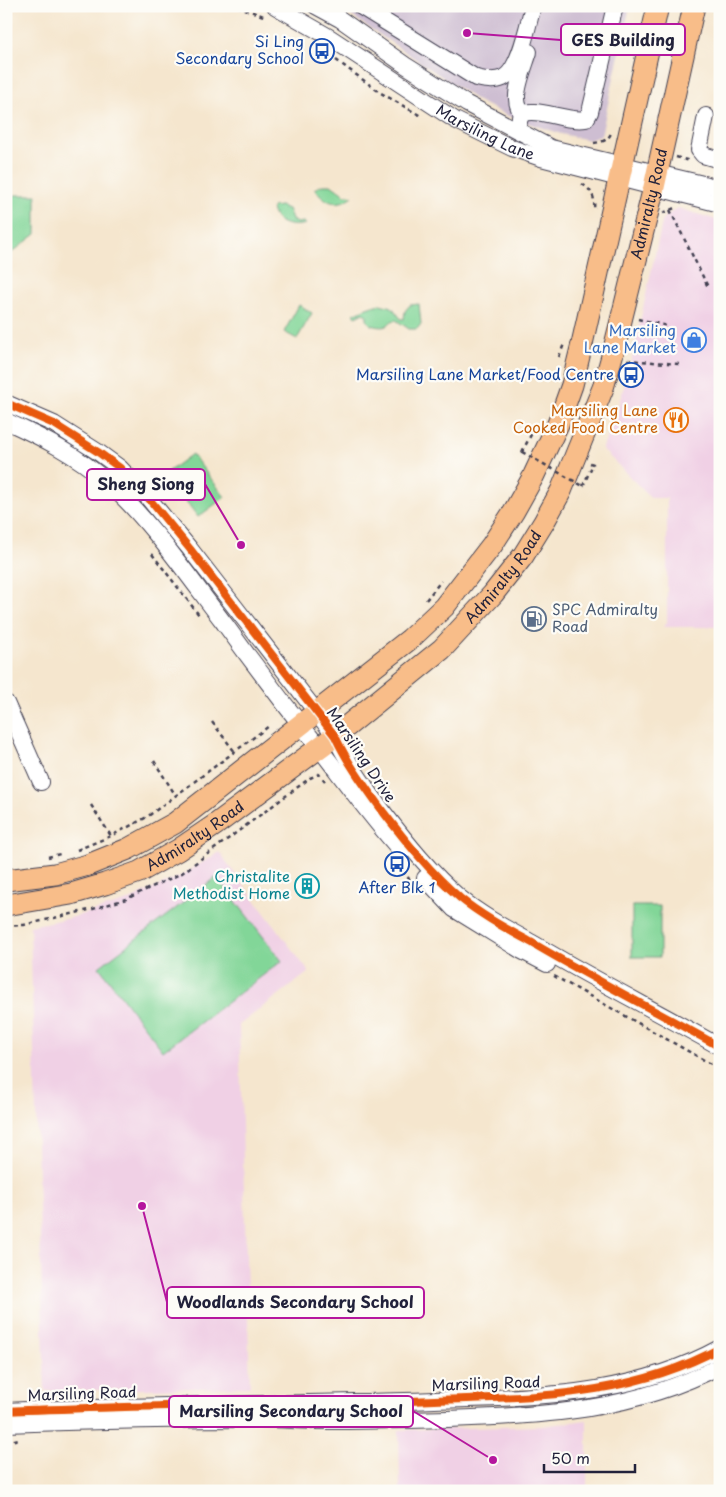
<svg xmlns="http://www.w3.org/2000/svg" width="726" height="1497" font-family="'Playpen Sans',sans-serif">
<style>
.built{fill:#f0d0e5}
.industrial{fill:#cebed2}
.green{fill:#82d698;stroke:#527c6a}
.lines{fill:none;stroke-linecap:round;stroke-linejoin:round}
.minor-casing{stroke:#423f51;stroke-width:18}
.major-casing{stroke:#423f51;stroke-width:23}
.path{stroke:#423f51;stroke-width:2.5;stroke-dasharray:4 4;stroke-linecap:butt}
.minor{stroke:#fff;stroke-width:16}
.major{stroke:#f8bd89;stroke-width:21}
.path-bridge{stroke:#423f51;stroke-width:2.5;stroke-dasharray:4 4;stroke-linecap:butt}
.cycleway-casing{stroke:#fdfcf7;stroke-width:11}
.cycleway{stroke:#e8590c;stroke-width:8}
.labels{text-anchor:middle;stroke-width:4.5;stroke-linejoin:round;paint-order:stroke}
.transit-label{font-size:15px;fill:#164399;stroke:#fdfcf7;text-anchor:end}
.street-label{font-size:15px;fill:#22223b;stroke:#fdfcf7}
.shop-label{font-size:15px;fill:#366cbe;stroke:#fdfcf7;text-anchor:end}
.food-label{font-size:15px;fill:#c56008;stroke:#fdfcf7;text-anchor:end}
.service-label{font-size:15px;fill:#4e5e75;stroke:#fdfcf7;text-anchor:start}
.culture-label{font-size:15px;fill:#0d838f;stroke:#fdfcf7;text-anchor:end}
.leader{fill:none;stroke:#b5179e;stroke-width:2}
.callout-dot{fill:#b5179e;stroke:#fdfcf7;stroke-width:2}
.callout{fill:#fdfcf7;stroke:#b5179e;stroke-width:2}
.callout-label{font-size:16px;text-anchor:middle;font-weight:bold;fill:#22223b}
</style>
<rect width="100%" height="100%" fill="#fdfcf7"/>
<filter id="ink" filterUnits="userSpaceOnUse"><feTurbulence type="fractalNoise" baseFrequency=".02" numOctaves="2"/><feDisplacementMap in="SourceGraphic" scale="10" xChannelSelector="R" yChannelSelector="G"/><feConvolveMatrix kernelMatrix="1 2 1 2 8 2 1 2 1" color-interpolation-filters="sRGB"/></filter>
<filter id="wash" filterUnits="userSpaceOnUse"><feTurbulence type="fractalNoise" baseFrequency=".0096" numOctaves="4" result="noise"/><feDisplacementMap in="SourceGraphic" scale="20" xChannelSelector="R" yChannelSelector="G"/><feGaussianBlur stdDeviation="1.12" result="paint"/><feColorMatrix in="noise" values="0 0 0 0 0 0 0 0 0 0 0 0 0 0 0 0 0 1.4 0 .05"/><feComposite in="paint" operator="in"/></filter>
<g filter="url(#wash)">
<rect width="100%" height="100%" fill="#f5e6ce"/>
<path class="built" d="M678,208l42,13v406h-57l4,-4v-125h-16l-49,-49 11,-26 18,-60 32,-145z
M219,852l90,120 -70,53 11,362 -205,4 -15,-465 40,-8 55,-16 56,-26z
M587,1420v71h-187l-1,-61 144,-4z"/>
<path class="industrial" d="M337,6h293l-29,129 -12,5 -28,-6 -51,-17 -32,-16z"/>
<path class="green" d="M322,185h9l14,10h4l4,1c-9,7 -21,10 -30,1 -4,-3 -5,-5 -9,-8z
M6,195h30v39l-30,23z
M280,206l8,3 5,12 5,2 5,-1 3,2c-15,4 -33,0 -34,-17z
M380,304l12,3 9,12h3l1,-8 5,-6 9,-1 2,20 -4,5h-8l-13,-9c-6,1 -5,3 -10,6 -4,2 -10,0 -15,-1l-4,-5v-5l-4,-2 -7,4 -2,-3c9,-5 17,-8 26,-10z
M299,305l13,8 -15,26 -13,-7z
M192,454l33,43 -27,20 -33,-43z
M217,877l65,84 -119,90 -64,-84z
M632,906h28v51h-28z"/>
</g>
<g filter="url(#ink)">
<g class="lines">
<defs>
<g id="minor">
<path id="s1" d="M275,6l54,31 126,83 57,28 29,10 179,46"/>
<path d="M316,6l24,13 65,46 62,39 84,44 169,40"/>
<path d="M360,6l116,72c8,2 18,4 27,0 17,-8 25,-55 30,-72"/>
<path d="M521,115c12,-10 46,8 65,4l4,-7 25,-106"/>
<path d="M706,116l-7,34 4,5 17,5"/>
<path d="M519,122c4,-13 -2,-13 -2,-23 -1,-13 8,-34 12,-47"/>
<path d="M6,403l48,21 44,28 22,16 25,26 45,55 145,187c13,28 31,52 49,77 23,30 47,60 76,85 22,18 49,32 74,46 61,36 124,68 186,103"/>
<path d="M6,421c35,16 71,34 100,60 44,39 82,95 118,142 31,43 63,85 96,126 27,35 53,71 82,103"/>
<path d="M6,703l35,79"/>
<path d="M425,878l29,31 68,42 25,13"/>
<path d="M6,1411c116,-5 232,-6 348,-9 37,0 75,-2 113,-3 87,-2 175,-8 253,-51"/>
<path d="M6,1424c85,-3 169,-5 253,-5 22,0 43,2 65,2 41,0 83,-1 124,-2 96,-3 185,-8 272,-53"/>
</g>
<g id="major">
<path d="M6,880l49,-6 33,-9 40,-16 47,-26 235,-184 34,-32 48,-62 22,-34 19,-34 25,-53 14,-39 10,-41 76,-338"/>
<path id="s2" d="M6,905l65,-11 34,-10 34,-12 39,-22 37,-25 120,-89 107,-87 51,-55 30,-38 21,-34 17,-31 42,-103 11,-39 40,-162 40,-181"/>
</g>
</defs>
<use href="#minor" class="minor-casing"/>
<use href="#major" class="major-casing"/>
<path class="path" d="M237,6l29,11
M336,60l45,33 40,23
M594,143c7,-1 14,-2 17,-10
M676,157l14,4
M582,184c11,7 13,14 12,26
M670,210l38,77
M663,213l14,-6
M638,319l30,7
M559,357l5,-13
M627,360l52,4
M522,452l13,-25 4,1
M583,486l10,-22 -3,-1
M152,554l47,61
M426,600l15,-19
M212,722l23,30
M154,761l22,35
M91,805l20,31
M77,850l34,-14 36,-19 122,-91
M48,857l12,-3
M397,865l14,16
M6,926l18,-1 69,-16 33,-10 56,-26 128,-95 9,-4 6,7
M554,976l166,93
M6,1442l13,-3"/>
<use href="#minor" class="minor"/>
<use href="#major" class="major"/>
<path class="path-bridge" d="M522,452l61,34"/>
<defs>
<path id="cycleway" d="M6,403l48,21 44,28 22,16 25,26 45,55 145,187c13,28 31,52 49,77 23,30 47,60 76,85 22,18 49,32 74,46 61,36 124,68 186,103
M6,1411c116,-5 232,-6 348,-9 37,0 75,-2 113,-3 87,-2 175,-8 253,-51"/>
</defs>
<use href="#cycleway" class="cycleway-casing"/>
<use href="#cycleway" class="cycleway"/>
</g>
</g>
<defs>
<symbol id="bus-ring" viewBox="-11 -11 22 22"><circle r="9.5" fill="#fdfcf7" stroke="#1a4fb4" stroke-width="1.5"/><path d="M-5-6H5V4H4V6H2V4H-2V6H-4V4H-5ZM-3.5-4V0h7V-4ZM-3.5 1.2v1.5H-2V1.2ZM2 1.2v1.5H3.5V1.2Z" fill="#1a4fb4"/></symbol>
<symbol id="shop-ring" viewBox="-11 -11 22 22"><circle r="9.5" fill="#fdfcf7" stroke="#3f7fe0" stroke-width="1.5"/><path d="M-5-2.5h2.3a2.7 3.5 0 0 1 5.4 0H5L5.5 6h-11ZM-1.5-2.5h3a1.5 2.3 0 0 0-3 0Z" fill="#3f7fe0"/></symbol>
<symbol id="restaurant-ring" viewBox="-11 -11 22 22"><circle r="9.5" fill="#fdfcf7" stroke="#e8710a" stroke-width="1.5"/><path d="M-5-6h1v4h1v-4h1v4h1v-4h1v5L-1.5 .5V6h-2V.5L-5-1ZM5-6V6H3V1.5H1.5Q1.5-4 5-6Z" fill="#e8710a"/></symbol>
<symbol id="fuel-ring" viewBox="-11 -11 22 22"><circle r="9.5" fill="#fdfcf7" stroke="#5c6f8a" stroke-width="1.5"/><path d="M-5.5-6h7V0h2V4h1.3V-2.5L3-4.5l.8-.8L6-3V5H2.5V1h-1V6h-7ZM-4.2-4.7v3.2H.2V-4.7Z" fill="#5c6f8a"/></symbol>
<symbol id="building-ring" viewBox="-11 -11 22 22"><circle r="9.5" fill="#fdfcf7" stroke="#0f9aa8" stroke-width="1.5"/><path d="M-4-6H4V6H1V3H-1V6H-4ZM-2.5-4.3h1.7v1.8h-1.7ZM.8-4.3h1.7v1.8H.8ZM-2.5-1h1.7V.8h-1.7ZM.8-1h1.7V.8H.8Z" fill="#0f9aa8"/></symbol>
</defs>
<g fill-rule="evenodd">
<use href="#bus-ring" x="308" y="37" width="28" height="28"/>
<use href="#shop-ring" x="680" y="326" width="28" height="28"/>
<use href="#bus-ring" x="617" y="361" width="28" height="28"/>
<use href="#restaurant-ring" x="662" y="406" width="28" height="28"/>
<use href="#fuel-ring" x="520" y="605" width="28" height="28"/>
<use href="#bus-ring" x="383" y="850" width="28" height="28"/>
<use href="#building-ring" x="293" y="872" width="28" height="28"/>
</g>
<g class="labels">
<g class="transit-label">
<text x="304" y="47">Si Ling<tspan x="304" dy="17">Secondary School</tspan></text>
<text x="614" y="380">Marsiling Lane Market/Food Centre</text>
<text x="397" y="893" text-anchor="middle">After Blk 1</text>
</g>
<g class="street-label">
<text dy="5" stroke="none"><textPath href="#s1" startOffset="246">Marsiling Lane</textPath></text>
<text dy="5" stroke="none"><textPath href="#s2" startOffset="1014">Admiralty Road</textPath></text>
<text dy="5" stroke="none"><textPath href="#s2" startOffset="609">Admiralty Road</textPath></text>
<text transform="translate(361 755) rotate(56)" y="5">Marsiling Drive</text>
<text dy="5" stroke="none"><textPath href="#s2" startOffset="204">Admiralty Road</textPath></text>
<text transform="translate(486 1384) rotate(-2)" y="5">Marsiling Road</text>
<text transform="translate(82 1394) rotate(-2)" y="5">Marsiling Road</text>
</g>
<g class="shop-label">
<text x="676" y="336">Marsiling<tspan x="676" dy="17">Lane Market</tspan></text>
</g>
<g class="food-label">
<text x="658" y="416">Marsiling Lane<tspan x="658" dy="17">Cooked Food Centre</tspan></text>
</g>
<g class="service-label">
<text x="552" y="615">SPC Admiralty<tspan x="552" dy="17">Road</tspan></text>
</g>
<g class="culture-label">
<text x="290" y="882">Christalite<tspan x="290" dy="17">Methodist Home</tspan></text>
</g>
</g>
<path class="leader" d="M467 33L561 40M241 545L205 484M142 1206L167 1302M493 1460L413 1411"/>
<g class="callout-dot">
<circle cx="467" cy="33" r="5"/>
<circle cx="241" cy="545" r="5"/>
<circle cx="142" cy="1206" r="5"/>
<circle cx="493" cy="1460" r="5"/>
</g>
<g class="callout">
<rect x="561" y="24" width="124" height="31" rx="5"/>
<rect x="87" y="469" width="118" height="31" rx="5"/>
<rect x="167" y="1287" width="257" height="31" rx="5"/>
<rect x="169" y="1396" width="244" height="31" rx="5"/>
</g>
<g class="callout-label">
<text x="623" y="46">GES Building</text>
<text x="146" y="490">Sheng Siong</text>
<text x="295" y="1308">Woodlands Secondary School</text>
<text x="291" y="1417">Marsiling Secondary School</text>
</g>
<rect width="726" height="1497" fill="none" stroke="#fdfcf7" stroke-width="25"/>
<path d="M544 1464v8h91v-8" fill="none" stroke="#22223b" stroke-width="2.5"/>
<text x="551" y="1464" font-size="15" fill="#22223b" stroke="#fdfcf7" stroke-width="4" paint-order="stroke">50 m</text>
</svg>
